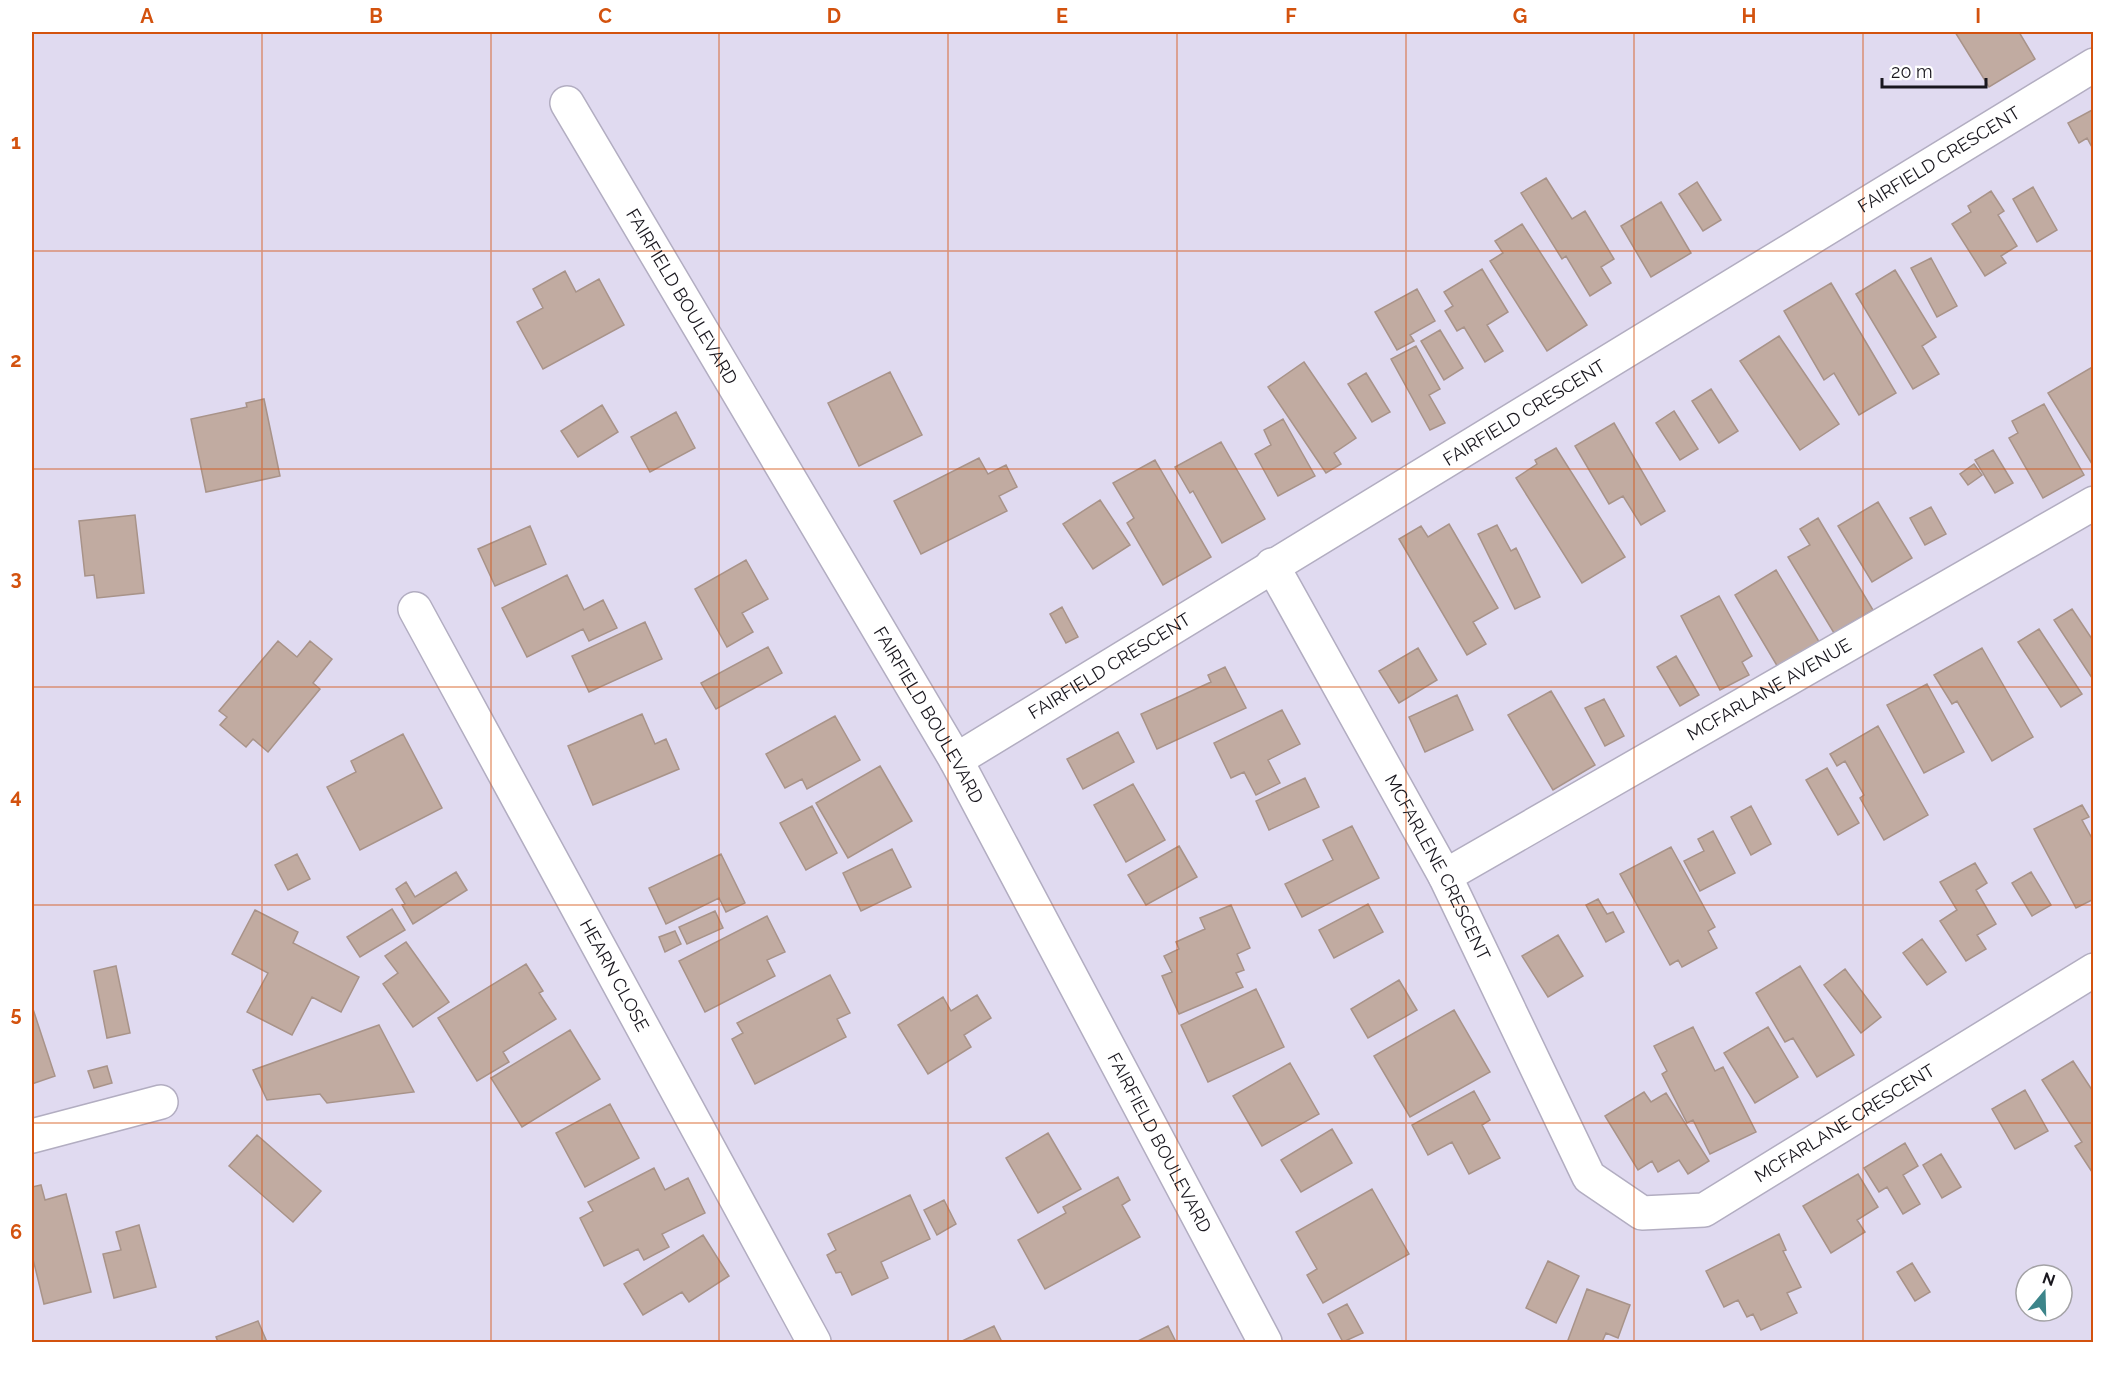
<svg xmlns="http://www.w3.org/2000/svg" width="2125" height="1374" font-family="Raleway,sans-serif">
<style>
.building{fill:#c1aba1;stroke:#a89389;stroke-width:1.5}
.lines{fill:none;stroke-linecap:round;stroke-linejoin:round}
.minor-casing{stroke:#b2adc1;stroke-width:36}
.minor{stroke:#fff;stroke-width:33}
.grid{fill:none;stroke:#d3520e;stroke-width:1.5;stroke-opacity:0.55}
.labels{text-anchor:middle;stroke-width:4.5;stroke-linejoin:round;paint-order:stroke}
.street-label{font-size:18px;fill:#19171e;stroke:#fff}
.neatline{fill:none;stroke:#d3520e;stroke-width:2}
.grid-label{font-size:20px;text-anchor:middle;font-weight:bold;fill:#d3520e}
</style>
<rect width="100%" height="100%" fill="#e0daf0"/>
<path class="building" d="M1955,32h64l16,27 -46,28z
M2094,109v42l-7,-13 -8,5 -11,-20z
M1546,178l26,41 13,-8 29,48 -13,8 10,16 -21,13 -24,-40 -4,3 -41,-66z
M1697,182l24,38 -18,11 -24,-37z
M2033,187l24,43 -20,12 -24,-43z
M1991,191l13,20 -6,4 19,31 -16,10 5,7 -21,13 -33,-52 19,-12 -3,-6z
M1661,202l30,51 -40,24 -30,-51z
M1522,224l65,101 -40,26 -57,-90 13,-8 -8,-12z
M1931,258l26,48 -20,11 -26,-49z
M1482,269l26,43 -21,13 16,26 -18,11 -21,-35 -7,4 -12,-20 8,-5 -9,-14z
M1895,270l41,67 -14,9 17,28 -26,15 -57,-95z
M565,271l11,21 23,-13 25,46 -81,44 -26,-47 26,-14 -10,-19z
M1831,283l65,110 -37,22 -25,-42 -10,7 -40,-69z
M1417,289l18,32 -25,14 4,6 -17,9 -22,-38z
M1440,330l23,38 -19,12 -23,-39z
M1779,336l60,88 -39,26 -60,-89z
M1416,346l24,43 -11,6 16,28 -15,7 -39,-71z
M1304,362l52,76 -22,15 7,11 -15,9 -58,-86z
M2094,366v101l-46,-74z
M890,372l32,63 -63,31 -31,-63z
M1366,373l24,39 -18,10 -24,-38z
M1711,389l27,42 -19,12 -27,-42z
M264,399l16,77 -74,16 -15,-73 56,-12 -1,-4z
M2044,404l40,71 -41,23 -34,-60 9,-5 -6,-12z
M602,405l16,27 -40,25 -17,-26z
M1674,411l24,38 -18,11 -24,-37z
M676,412l19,36 -45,24 -19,-35z
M1283,419l32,57 -37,20 -23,-42 16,-9 -7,-15z
M1614,423l51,88 -24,14 -18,-29 -14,8 -34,-58z
M1221,442l44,77 -43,24 -29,-52 -3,2 -15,-26z
M1556,448l69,109 -43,26 -66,-105 21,-14 -2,-4z
M1993,450l20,33 -18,10 -20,-33z
M979,458l9,16 18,-9 11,22 -18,9 8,15 -86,43 -27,-53z
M1155,460l56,97 -48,28 -36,-62 7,-5 -21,-35z
M1974,464l8,11 -14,10 -8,-11z
M1100,500l30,45 -37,24 -30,-45z
M1878,502l34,56 -40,24 -34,-56z
M1931,507l15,27 -21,11 -15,-27z
M135,515l9,78 -47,5 -3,-23 -9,1 -6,-55z
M1818,518l55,92 -39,23 -46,-76 22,-12 -10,-16z
M1449,524l49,84 -25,14 13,22 -19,11 -68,-116 22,-13 7,11z
M1497,525l14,26 5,-3 24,49 -25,12 -37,-75z
M530,526l16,38 -51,22 -17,-37z
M746,560l22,39 -26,14 11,19 -26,15 -32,-58z
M1776,570l45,75 -42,24 -44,-74z
M567,575l17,35 19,-10 14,28 -28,13 -6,-12 -56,28 -25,-49z
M1719,596l33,60 -10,6 7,13 -29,15 -39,-74z
M1062,607l16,30 -12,6 -16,-29z
M2072,609l22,33v39l-40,-61z
M645,622l17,37 -73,33 -17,-36z
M2039,629l43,65 -21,13 -43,-65z
M278,641l19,16 13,-16 22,18 -19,24 7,6 -52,63 -15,-13 -7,8 -26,-22 7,-8 -8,-6z
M768,647l14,26 -66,36 -15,-26z
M1418,648l19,32 -38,23 -20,-32z
M1982,648l51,89 -41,24 -35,-60 -5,3 -18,-29z
M1676,656l23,39 -19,11 -23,-39z
M1225,667l21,41 -89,41 -16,-35 70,-32 -3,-7z
M1927,684l37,68 -40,21 -37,-68z
M1551,691l44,74 -42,25 -45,-75z
M1457,695l16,35 -48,22 -16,-35z
M1604,699l20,37 -19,10 -20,-38z
M1282,710l18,34 -32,16 12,23 -24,12 -12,-23 -13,6 -17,-35z
M642,714l13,30 11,-5 13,30 -86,36 -25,-59z
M835,716l25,44 -53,29 -5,-10 -17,9 -19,-34z
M1878,726l50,89 -44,25 -24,-42 4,-3 -19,-34 -8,5 -7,-12z
M1118,732l16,30 -51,27 -16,-30z
M403,734l39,74 -82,42 -33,-63 29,-15 -5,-11z
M880,766l32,55 -64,37 -32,-55z
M1827,768l32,55 -21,12 -32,-55z
M1305,778l14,29 -50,23 -13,-29z
M1133,784l32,56 -39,22 -32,-57z
M2082,805l7,12 -7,3 12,22v57l-18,9 -42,-79z
M812,806l25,47 -31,17 -26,-47z
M1751,806l20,38 -20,11 -20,-38z
M1352,826l27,52 -77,39 -17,-33 48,-24 -10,-20z
M1713,831l22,42 -35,18 -16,-30 20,-10 -6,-12z
M1179,846l18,31 -51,28 -18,-30z
M1671,847l44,80 -7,4 9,17 -35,19 -4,-7 -8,5 -50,-91z
M892,849l19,38 -50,24 -18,-38z
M297,854l13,25 -22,11 -13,-25z
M721,854l24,49 -19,9 -7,-14 -53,26 -17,-36z
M1975,863l12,20 -11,7 20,34 -19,11 9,14 -20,12 -26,-40 17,-11 -17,-28z
M456,872l11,18 -54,34 -11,-19 3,-1 -9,-15 10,-7 9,15z
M2031,872l20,33 -19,11 -20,-33z
M1598,899l9,15 6,-2 11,20 -18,10 -20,-37z
M1368,904l15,28 -49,26 -15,-28z
M1231,905l19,43 -13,6 7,16 -8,3 7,14 -64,27 -17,-38 10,-4 -8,-16 15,-7 -3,-7 29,-13 -5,-11z
M392,909l13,21 -45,27 -13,-20z
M255,910l43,22 -5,11 66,34 -18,35 -29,-15 -20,38 -45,-23 21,-39 -36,-19z
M715,911l8,17 -36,16 -8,-17z
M767,916l18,36 -18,8 8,16 -70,36 -26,-51z
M675,931l6,13 -16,8 -6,-15z
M1558,935l25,41 -35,21 -26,-41z
M1922,939l24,33 -19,13 -24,-32z
M406,942l43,60 -36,25 -30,-43 15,-11 -13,-17z
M526,964l17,27 -4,2 17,26 -53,33 6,10 -32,19 -39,-63z
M116,966l14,67 -23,5 -13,-67z
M1800,966l54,89 -37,22 -24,-39 -8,4 -29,-49z
M1845,969l36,48 -20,16 -37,-48z
M830,975l20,38 -13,6 9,18 -91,47 -23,-45 11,-6 -6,-10z
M1399,980l18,30 -49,28 -17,-29z
M1256,989l28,58 -76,35 -27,-57z
M977,995l14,23 -27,17 7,12 -43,27 -30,-49 45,-28 8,14z
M32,1006l23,70 -23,8z
M1454,1010l36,62 -80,45 -36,-61z
M379,1025l35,67 -87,11 -7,-9 -53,6 -14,-30z
M1693,1027l22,44 8,-4 33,65 -46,22 -17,-34 -6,3 -25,-49 5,-3 -13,-25z
M1768,1027l30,50 -43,26 -31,-50z
M570,1030l30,49 -78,48 -31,-49z
M2073,1061l21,32v82l-19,-29 7,-4 -40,-62z
M1290,1063l29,51 -57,32 -29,-50z
M107,1066l5,17 -18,5 -6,-17z
M2025,1090l23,41 -33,18 -23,-40z
M1474,1091l16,29 -8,5 18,33 -31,16 -17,-32 -24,13 -16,-30z
M1644,1092l7,10 15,-9 43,68 -21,13 -9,-14 -21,12 -6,-11 -14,9 -33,-54z
M610,1104l29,54 -54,29 -29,-54z
M1332,1129l20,34 -51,29 -20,-32z
M1048,1133l33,56 -43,24 -32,-55z
M257,1135l64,56 -28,31 -64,-56z
M1905,1143l13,23 -15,9 17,29 -17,10 -16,-27 -8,5 -15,-24z
M1941,1154l20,33 -19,11 -19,-33z
M654,1168l11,22 23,-12 17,35 -43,21 7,13 -25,13 -6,-11 -34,17 -24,-48 13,-7 -5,-9z
M1858,1174l20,33 -21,13 8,12 -34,21 -28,-47z
M1118,1177l12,23 -8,5 18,32 -95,52 -27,-49 48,-27 -3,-6z
M41,1185l4,15 21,-6 25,98 -47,12 -12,-49v-68z
M1372,1189l37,65 -86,49 -16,-28 10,-6 -21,-37z
M910,1195l20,44 -49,23 7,16 -36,17 -11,-23 -5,1 -9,-18 9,-5 -8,-16z
M944,1200l12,24 -19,11 -13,-25z
M139,1225l17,62 -42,11 -11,-44 18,-4 -5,-18z
M1779,1234l7,16 -3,1 18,36 -14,6 10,20 -36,17 -8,-16 -6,3 -9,-17 -14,7 -18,-36z
M703,1235l26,41 -40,26 -7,-10 -39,23 -19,-31z
M1548,1261l31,15 -23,47 -30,-15z
M1912,1263l18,29 -15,9 -18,-29z
M1587,1289l43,16 -12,33 -12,-5 -4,9h-29l-5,-2z
M1347,1304l16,29 -20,9 -15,-28z
M258,1321l9,21h-49l-2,-5z
M994,1326l8,16h-42z
M1168,1326l8,16h-40z"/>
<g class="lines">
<defs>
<g id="minor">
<path id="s1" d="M567,103l389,657 309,582"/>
<path id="s2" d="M1272,565l173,311 144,301 53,36 62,-3 390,-240"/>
<path id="s3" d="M415,609l399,733"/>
<path id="s4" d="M956,760l1138,-695"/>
<path id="s5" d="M1445,876l649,-373"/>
<path d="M32,1136l129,-34"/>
</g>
</defs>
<use href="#minor" class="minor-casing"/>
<use href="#minor" class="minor"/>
</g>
<path class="grid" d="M262,32v1310M491,32v1310M719,32v1310M948,32v1310M1177,32v1310M1406,32v1310M1634,32v1310M1863,32v1310M32,251h2062M32,469h2062M32,687h2062M32,905h2062M32,1123h2062"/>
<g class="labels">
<g class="street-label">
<text dy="6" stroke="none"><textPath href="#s4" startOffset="1152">FAIRFIELD CRESCENT</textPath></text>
<text dy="6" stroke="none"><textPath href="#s1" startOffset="225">FAIRFIELD BOULEVARD</textPath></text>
<text dy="6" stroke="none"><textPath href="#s4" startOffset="666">FAIRFIELD CRESCENT</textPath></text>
<text dy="6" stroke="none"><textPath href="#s4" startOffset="180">FAIRFIELD CRESCENT</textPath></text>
<text dy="6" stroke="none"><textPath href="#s5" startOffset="374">MCFARLANE AVENUE</textPath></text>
<text dy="6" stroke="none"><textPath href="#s1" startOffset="711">FAIRFIELD BOULEVARD</textPath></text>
<text dy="6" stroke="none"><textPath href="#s2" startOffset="345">MCFARLENE CRESCENT</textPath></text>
<text dy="6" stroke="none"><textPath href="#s3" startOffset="417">HEARN CLOSE</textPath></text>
<text dy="6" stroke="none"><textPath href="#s2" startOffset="981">MCFARLANE CRESCENT</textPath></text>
<text dy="6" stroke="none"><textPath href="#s1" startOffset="1197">FAIRFIELD BOULEVARD</textPath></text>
</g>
</g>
<rect width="2125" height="1374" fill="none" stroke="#ffffff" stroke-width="66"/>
<g transform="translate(2044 1293) rotate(19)"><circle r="28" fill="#ffffff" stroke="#a3a2a5" stroke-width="1.5"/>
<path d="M0-4.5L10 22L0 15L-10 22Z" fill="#3d858a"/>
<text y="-9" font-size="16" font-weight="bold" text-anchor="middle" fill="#19171e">N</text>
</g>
<path d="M1882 78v9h104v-9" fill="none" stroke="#19171e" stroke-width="3"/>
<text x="1891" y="78" font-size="18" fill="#19171e" stroke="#ffffff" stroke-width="4.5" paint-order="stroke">20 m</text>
<rect x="33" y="33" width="2059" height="1308" class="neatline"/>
<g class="grid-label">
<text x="147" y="23">A</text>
<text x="376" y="23">B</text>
<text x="605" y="23">C</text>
<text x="834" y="23">D</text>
<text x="1062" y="23">E</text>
<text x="1291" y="23">F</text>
<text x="1520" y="23">G</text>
<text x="1749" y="23">H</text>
<text x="1978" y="23">I</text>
<text x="16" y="149">1</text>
<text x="16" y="367">2</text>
<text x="16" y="585">3</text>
<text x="16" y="803">4</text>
<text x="16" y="1021">5</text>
<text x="16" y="1239">6</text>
</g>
</svg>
